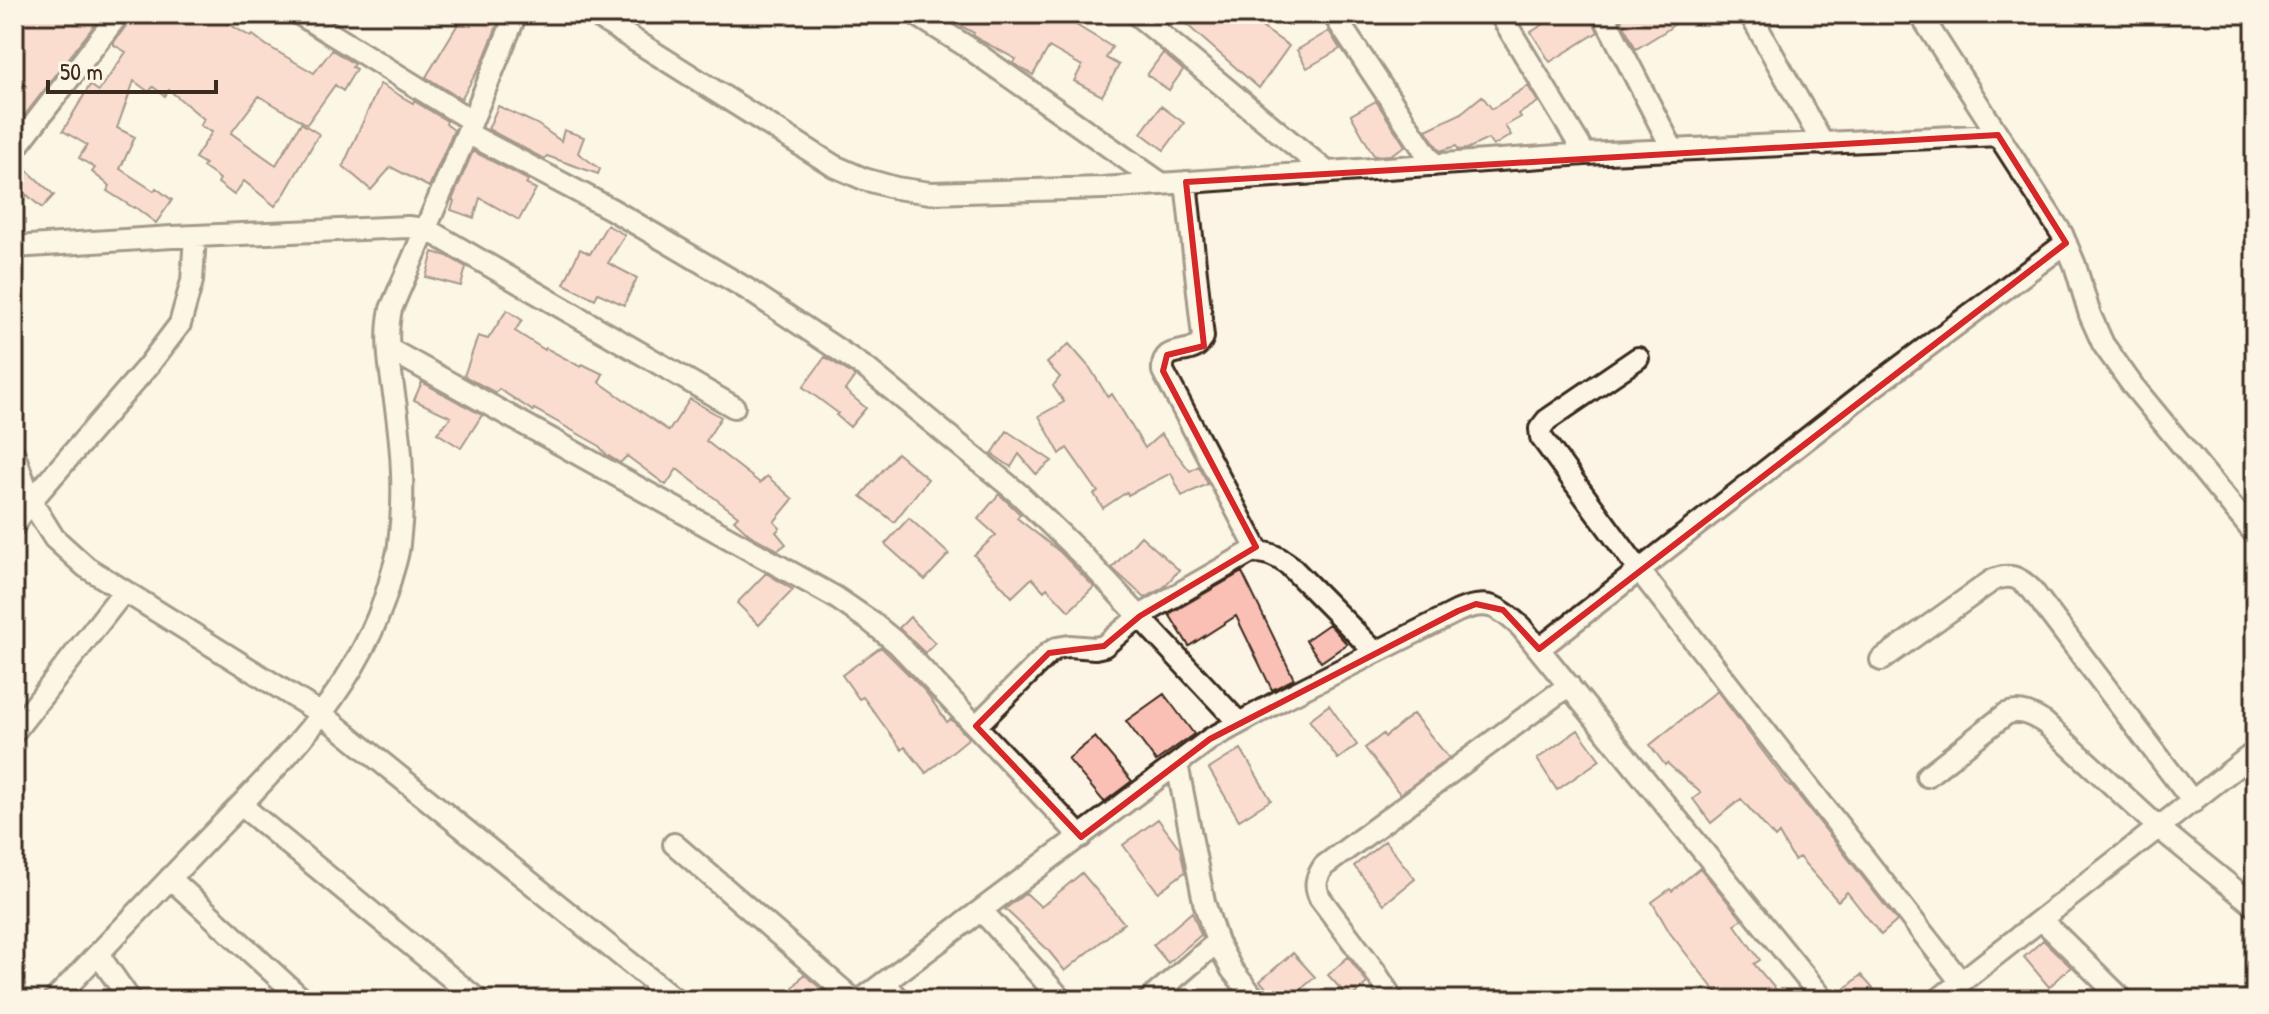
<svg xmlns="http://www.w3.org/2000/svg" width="2269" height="1014" font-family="'Patrick Hand',sans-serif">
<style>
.building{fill:#fabfb5;stroke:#3b2a1e;stroke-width:2}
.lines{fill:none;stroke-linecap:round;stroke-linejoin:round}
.minor-casing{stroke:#3b2a1e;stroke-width:26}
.minor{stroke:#fcf5e5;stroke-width:20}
.marked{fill:none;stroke:#d62828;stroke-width:6;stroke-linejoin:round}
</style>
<rect width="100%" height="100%" fill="#fcf5e5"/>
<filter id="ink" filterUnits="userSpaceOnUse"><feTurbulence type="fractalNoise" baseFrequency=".0125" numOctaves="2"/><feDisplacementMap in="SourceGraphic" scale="16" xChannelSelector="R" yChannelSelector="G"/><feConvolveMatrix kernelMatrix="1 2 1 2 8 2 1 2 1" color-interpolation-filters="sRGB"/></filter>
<g filter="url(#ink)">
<path class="building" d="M14,14h89l-89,115v-32l12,-11 -12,-11z
M132,14h80l39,23 2,-2 13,10 48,28 18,-23 22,14 -2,3 4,2 -13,22 -8,-6 -28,39 -48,-28 -28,37 45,32 25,-42 18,11 -34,59 -10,13 -31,-25 -10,14 -16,-12 2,-4 -17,-12 2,-3 -10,-6 17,-26 -12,-6 4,-7 -35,-29 -4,6 -12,-9 -4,5 -15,-11 -17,47 18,9 -15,32 34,22 2,-3 16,12 -16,23 -21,-16 -1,1 -27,-17 3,-5 -18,-14 3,-4 -16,-10 8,-13 -24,-14 27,-46 9,6 27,-39 -12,-7v-3l15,-20z
M464,14h38l-20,49 -21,36 -35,-22z
M939,14h119l54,33 -6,11 13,7 -17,31 -28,-15 8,-15 -33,-19 -16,28 -20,-12 3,-4 -34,-18 -9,-6 1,-2z
M1195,14h68l-7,9 33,23 -30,42 -73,-64z
M1560,14h30l8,18 -48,30 -19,-30z
M1618,14h69l-20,16 -31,19z
M1329,31l11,18 -33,19 -10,-18z
M1163,53l20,17 -14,20 -22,-15z
M380,84l33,19 1,-2 33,20 -1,3 8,6 -25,57 -38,-20 -20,23 -28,-24z
M1528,86l10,16 -19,12 2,3 -16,9 6,9 -18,11 -5,-7 -21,10 -9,1 -2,-4 -16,5 -14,-21 34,-16 22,-18 10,13z
M1376,101l29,45 -15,9 -16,1 -23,-41z
M498,106l39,18 24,17 3,-11 20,7 -6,16 22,16 -2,5 -51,-18 -3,3 -56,-30z
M1161,106l23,17 -20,27 -23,-17z
M473,151l55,29 -2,4 10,5 -17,31 -39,-22 -6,20 -23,-8 3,-9 -2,-1z
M18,162l36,33 -12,13 -15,-13 -13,14v-46z
M607,225l18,10 -17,28 29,15 -13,27 -26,-12 -3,6 -31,-15 16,-35 10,5z
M433,252l14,4 19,11 -5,19 -35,-9z
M507,310l15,10 -7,11 30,19 1,-2 35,19 1,-3 21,10 -4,8 70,49 21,-32 31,18 -15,24 54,42 7,-7 26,23 -19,23 6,6 -4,4 10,12 -8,6 -28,-15 -16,-15 4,-4 -61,-47 -11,16 -39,-29 -7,7 -13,-8 -9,-10 -64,-36 -1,2 -34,-22 -3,4 -32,-17 14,-40 10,3z
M1069,344l21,24 18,29 4,-3 33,54 16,-14 29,37 9,-5 9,18 -26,12 -11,-23 -43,22 -1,-3 -24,16 -9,-14 4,-2 -31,-44 -7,6 -21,-38 25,-14 -11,-16 7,-9 -13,-14z
M825,357l30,19 -10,14 21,18 -16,19 -14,-12 2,-2 -35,-26z
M422,382l60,33 -21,33 -24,-15 14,-16 -37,-17z
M1007,431l45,30 -16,13 -17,-20 -8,13 -19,-13z
M897,453l31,26 -34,43 -33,-26z
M999,494l21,20 -3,4 43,34 34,35 -25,24 -22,-23 -3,3 -12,-13 -20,19 -38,-42 22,-20 -18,-16z
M909,518l40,36 -24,26 -40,-36z
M1141,536l38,34 -15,17 -19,11 -33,-30z
M1242,572l52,107 -22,11 -36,-74 -47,30 -20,-32z
M766,573l27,17 -34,35 -22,-22z
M910,617l25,26 -10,10 -26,-25z
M1329,624l18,20 -26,18 -15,-22z
M881,647l44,44 22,31 4,-3 18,19 -43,35 -21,-26 -3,3 -39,-53 -4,2 -17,-24z
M1717,691l73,96 1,-1 106,135 -16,14 -34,-43 -9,9 -39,-44 -5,3 -15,-26 -4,4 -34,-39 -30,24 -18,-24 8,-6 -34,-30 -2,2 -15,-20z
M1164,694l30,40 -38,27 -30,-40z
M1329,705l28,40 -19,14 -29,-39z
M1413,714l36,44 -49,36 -35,-46 18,-14 2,3z
M1578,730l22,30 -43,30 -20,-31z
M1095,737l37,44 -28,21 -36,-43z
M1241,749l30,51 -32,20 -30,-51z
M1158,819l22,30 5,23 -27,20 -35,-47z
M1385,841l30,38 -31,25 -30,-38z
M1700,868l42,51 -7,6 25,35 -6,4 24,28 -10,8h-43l-8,-9 -1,1 -46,-59 -18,-31 18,-13 2,2z
M1082,873l42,50 -59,48 -17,-21 -43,-41 21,-16 15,14z
M1192,912l9,23 -33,28 -15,-18z
M2043,940l28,27 -22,20 -25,-30z
M1293,953l22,24 -26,23h-12l-17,-19z
M1348,957l19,26 -17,16 -22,-24z
M804,974l30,26h-51z
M1861,975l22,25h-31l-8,-10z"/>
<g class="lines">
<defs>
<path id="minor" d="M299,14l173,107
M593,14l241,152 30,13 32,9 34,5 173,-5 482,-34 413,-19
M915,14l51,32 196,138
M1136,14l191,158
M1333,14l101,151
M1500,14l85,140
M1603,14l70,136
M1750,14l73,130
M1920,14l142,220 13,31 15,50 13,29 30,42 122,148
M467,133l144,76 136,80 120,80 152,125 65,63 155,166
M14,150l105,-136
M1186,182l17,155c-8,24 -42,3 -40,34l95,180
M14,247l158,-10 236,-10 18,2 308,178
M389,349l446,248 35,24 28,23 183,193
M1638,358l-91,62 -7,9 1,8 98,133 322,412
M14,454l17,47 23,37 32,29 237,148 353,285
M14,525l17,-24 117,-135 32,-42 12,-43 3,-45
M1539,649l326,-256 201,-150
M1881,660l112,-80c17,-7 26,-3 39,10l161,212
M976,726l73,-73 8,-5 12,-2 26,2 9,-2 36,-30 111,-64c15,-1 26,4 38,13l86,87
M14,732l110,-141
M1177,764l27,138 13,40 15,28 24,30
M1927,776l79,-62c14,-6 28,2 39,9l114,105 96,78
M241,805l237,195
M674,844l180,156
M170,878l133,122
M982,911l80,89
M2042,920l81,80
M98,954l32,46
M885,983l15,17
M54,1000c49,-51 97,-102 146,-153 75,-78 158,-155 189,-262 3,-14 9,-27 10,-41 5,-40 4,-81 -1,-121 -4,-37 -15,-78 -7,-114l76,-176 49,-119
M861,1000l349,-261 73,-40 175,-88c30,-12 40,-5 63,16l303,373
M1149,1000l68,-58
M1393,1000l-19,-30 -54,-72c-6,-13 -4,-20 4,-32l245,-181
M1938,1000l317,-248"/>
</defs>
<use href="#minor" class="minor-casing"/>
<use href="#minor" class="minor"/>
</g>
</g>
<path d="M0 0H2269V1014H0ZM1998,135l68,108 -527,406 -36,-39 -27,-6 -18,7 -248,128 -129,98 -105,-111 73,-73 55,-7 36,-30 116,-69 -93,-176 4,-16 37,-9 -18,-164z" fill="#fcf5e5" fill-opacity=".55" fill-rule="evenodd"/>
<path class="marked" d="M1998,135l68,108 -527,406 -36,-39 -27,-6 -18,7 -248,128 -129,98 -105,-111 73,-73 55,-7 36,-30 116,-69 -93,-176 4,-16 37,-9 -18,-164z"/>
<rect width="2269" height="1014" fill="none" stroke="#fcf5e5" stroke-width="48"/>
<rect x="24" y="24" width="2221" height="966" fill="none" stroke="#3b2a1e" stroke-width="3" filter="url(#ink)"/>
<path d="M48 80v12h168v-12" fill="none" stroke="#3b2a1e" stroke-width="4"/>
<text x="60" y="80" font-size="24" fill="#3b2a1e" stroke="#fcf5e5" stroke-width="6" paint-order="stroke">50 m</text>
</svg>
